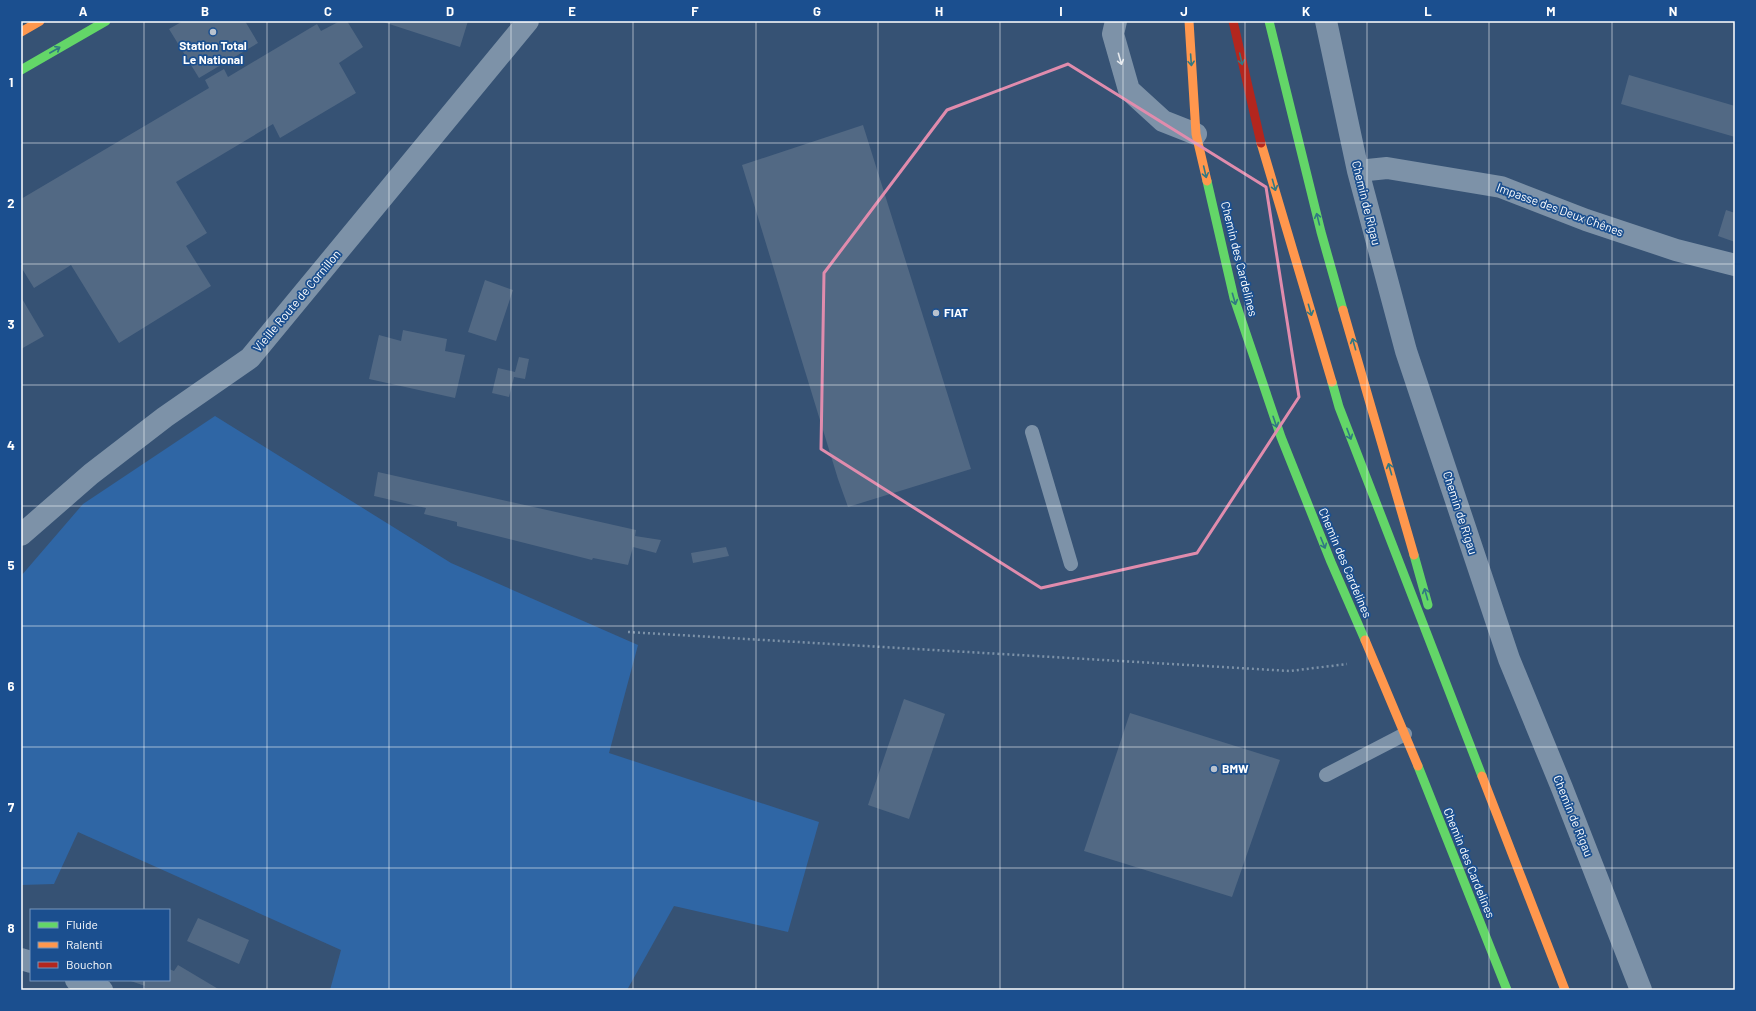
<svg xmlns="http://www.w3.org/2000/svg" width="1756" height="1011" font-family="Barlow,sans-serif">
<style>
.green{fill:#2f66a5}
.building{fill:#526984}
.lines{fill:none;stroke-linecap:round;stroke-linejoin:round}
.path{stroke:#7d92a8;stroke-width:2.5;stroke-dasharray:2 3;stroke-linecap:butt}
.lane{stroke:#7d92a8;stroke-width:14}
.street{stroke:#7d92a8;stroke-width:22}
.fast{stroke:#63d668;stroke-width:9}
.slow{stroke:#ff974d;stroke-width:9}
.jam{stroke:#b3261e;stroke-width:9}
.oneway{stroke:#317883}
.oneway2{stroke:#e5e9ee}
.marked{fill:none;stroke:#e08cad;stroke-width:3;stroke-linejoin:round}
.grid{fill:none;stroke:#fff;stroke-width:1;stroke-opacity:0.55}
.poi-dot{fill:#b9c2ce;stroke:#1b4f8f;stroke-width:1.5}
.labels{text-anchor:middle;stroke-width:3.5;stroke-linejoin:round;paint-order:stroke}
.poi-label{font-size:12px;font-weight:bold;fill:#fff;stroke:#1b4f8f;text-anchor:start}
.street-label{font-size:12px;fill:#fff;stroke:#1b4f8f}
.neatline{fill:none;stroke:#fff;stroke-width:1.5}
.grid-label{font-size:13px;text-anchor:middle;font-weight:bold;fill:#fff}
</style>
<rect width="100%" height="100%" fill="#365274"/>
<path class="green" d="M215,416l236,147 187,82 -29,108 210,69 -31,110 -114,-26 -47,84h-297l11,-40 -263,-118 -24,52 -33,1v-309l62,-72z"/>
<path class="building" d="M183,21h62l13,22 -59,35 -30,-49z
M340,21h7l16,26 -24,16 17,30 -76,45 -7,-14 -97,58 31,51 -21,13 25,40 -92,57 -48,-78 -37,23 -13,-21v-68l188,-111 -4,-8 19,-11 4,8 89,-53 4,7z
M380,21h88l-8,26z
M1629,75l106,31v31l-114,-33z
M863,125l108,344 -123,38 -10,-28 -96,-314z
M1726,210l9,3v29l-17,-6z
M485,280l28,10 -17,51 -28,-9z
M21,297l23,39 -23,13z
M403,330l44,9 -2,12 20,4 -10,43 -86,-19 10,-44 22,6z
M519,357l10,2 -4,20 -11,-2 -5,20 -17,-4 6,-25 17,4z
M378,472l258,58 -1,6 26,4 -5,13 -23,-6 -5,18 -35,-7 -1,2 -135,-34v-4l-33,-8 2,-6 -52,-12z
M726,547l3,9 -36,7 -2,-10z
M904,699l41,15 -36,105 -41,-14z
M1130,713l150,47 -48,137 -148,-46z
M198,918l51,22 -10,24 -52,-23z
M178,965l42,25h-75v-4l-17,-6h41v-11l5,2z"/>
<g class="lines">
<path class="path" d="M628,632l662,39 57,-7"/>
<path class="lane" d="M1032,432l39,132
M1326,775l79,-41"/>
<path class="street" d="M1116,21l-3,13 16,56 34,31 33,13
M1326,21l32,150 48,180 103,308 53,129 79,202
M1358,171l29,-3 114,19 85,33 90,30 59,15
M21,535l70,-61 74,-57 85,-59 278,-337
M21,959l10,3
M76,980l26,10"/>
<path class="fast" d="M1269,21l52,211 22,78
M21,70l85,-49
M1207,181l27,117 47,139 50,125 34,78
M1332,382l7,25 143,369
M1414,555l14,50
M1418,766l89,224"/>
<path class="slow" d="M1189,21l7,113 11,47
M21,32l19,-11
M1261,143l71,239
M1343,310l71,245
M1365,640l53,126
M1482,776l83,214"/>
<path class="jam" d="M1233,21l28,122"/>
</g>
<defs><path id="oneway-shaft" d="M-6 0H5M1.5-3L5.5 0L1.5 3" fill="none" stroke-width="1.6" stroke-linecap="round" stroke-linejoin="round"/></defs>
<g class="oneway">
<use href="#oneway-shaft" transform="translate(55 50) rotate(-30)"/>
<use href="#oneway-shaft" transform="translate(1241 59) rotate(77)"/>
<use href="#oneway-shaft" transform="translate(1191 60) rotate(86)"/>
<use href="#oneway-shaft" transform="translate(1205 172) rotate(77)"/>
<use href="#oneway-shaft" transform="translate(1274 185) rotate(74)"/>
<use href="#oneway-shaft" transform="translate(1318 219) rotate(-104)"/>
<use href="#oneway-shaft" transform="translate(1234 299) rotate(74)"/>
<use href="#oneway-shaft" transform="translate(1310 310) rotate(74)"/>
<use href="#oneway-shaft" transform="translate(1354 344) rotate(-106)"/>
<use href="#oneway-shaft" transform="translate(1275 422) rotate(71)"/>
<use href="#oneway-shaft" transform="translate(1349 434) rotate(69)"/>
<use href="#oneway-shaft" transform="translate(1390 469) rotate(-106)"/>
<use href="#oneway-shaft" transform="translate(1323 543) rotate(68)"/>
<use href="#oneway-shaft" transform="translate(1426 594) rotate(-106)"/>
</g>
<use class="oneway2" href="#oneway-shaft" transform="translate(1120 59) rotate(74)"/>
<path class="marked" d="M1068,64l198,123 33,210 -102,156 -156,35 -220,-139 3,-176 123,-163z"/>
<path class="grid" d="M144,21v889M267,21v969M389,21v969M511,21v969M633,21v969M756,21v969M878,21v969M1000,21v969M1123,21v969M1245,21v969M1367,21v969M1489,21v969M1612,21v969M21,143h1714M21,264h1714M21,385h1714M21,506h1714M21,626h1714M21,747h1714M21,868h1714M144,980v10"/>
<g class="poi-dot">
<circle cx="213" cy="32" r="4"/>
<circle cx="936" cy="313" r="4"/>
<circle cx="1214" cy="769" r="4"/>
</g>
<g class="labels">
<g class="poi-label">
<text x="213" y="50" text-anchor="middle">Station Total<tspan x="213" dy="14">Le National</tspan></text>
<text x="944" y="317">FIAT</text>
<text x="1222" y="773">BMW</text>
</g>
<g class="street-label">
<text transform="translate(1366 203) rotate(76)" y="4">Chemin de Rigau</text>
<text transform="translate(1560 210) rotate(20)" y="4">Impasse des Deux Chênes</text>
<text transform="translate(1239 259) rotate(76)" y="4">Chemin des Cardelines</text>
<text transform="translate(297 301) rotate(-50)" y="4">Vieille Route de Cornillon</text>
<text transform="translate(1460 513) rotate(72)" y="4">Chemin de Rigau</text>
<text transform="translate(1345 563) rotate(67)" y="4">Chemin des Cardelines</text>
<text transform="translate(1573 816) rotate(68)" y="4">Chemin de Rigau</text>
<text transform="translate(1469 863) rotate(68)" y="4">Chemin des Cardelines</text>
</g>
</g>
<rect width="1756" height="1011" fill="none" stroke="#1b4f8f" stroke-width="44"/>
<rect x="30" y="909" width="140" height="72" fill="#1b4f8f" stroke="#7695bc"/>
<rect x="38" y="922" width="20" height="6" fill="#63d668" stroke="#7695bc"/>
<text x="66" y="929" font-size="12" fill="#ffffff">Fluide</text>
<rect x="38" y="942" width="20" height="6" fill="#ff974d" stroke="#7695bc"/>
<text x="66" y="949" font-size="12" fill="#ffffff">Ralenti</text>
<rect x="38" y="962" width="20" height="6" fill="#b3261e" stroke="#7695bc"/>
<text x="66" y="969" font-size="12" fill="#ffffff">Bouchon</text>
<rect x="22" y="22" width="1712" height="967" class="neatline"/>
<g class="grid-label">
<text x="83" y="16">A</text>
<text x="205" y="16">B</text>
<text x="328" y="16">C</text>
<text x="450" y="16">D</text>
<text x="572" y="16">E</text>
<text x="695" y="16">F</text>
<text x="817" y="16">G</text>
<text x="939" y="16">H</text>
<text x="1061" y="16">I</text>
<text x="1184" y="16">J</text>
<text x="1306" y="16">K</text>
<text x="1428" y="16">L</text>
<text x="1551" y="16">M</text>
<text x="1673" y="16">N</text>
<text x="11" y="87">1</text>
<text x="11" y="208">2</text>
<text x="11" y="329">3</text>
<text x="11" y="450">4</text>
<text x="11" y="570">5</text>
<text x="11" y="691">6</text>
<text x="11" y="812">7</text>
<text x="11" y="933">8</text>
</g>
</svg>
